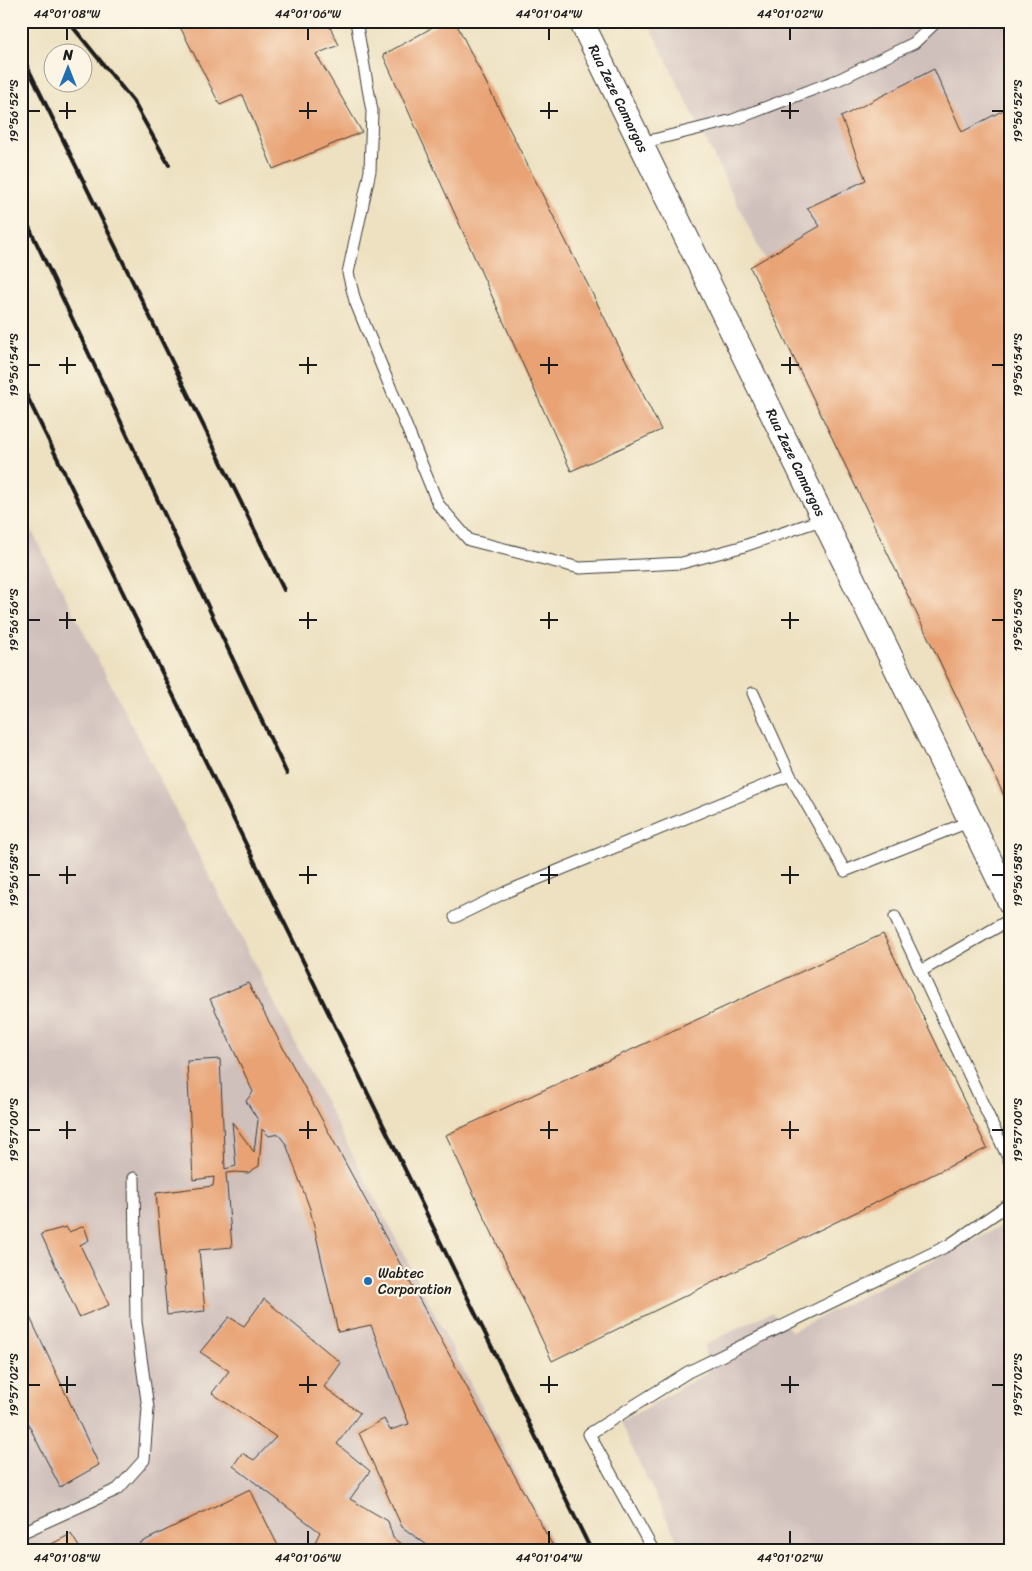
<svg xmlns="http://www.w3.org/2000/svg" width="1032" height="1571" font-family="Sriracha,sans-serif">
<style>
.industrial{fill:#d0c0bc}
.building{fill:#e8a273}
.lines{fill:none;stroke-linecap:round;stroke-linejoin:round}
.lane-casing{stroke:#3b3a35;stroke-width:13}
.street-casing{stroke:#3b3a35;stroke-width:26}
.lane{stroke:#fff;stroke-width:11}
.street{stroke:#fff;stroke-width:24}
.rail{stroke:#1c1c1c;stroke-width:4}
.ticks{fill:none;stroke:#1c1c1c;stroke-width:2}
.poi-dot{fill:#1f6fb2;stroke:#fcf5e5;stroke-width:2}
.labels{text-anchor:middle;stroke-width:4.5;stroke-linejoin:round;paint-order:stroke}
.street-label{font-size:14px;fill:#1c1c1c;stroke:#fcf5e5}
.poi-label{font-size:14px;fill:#1c1c1c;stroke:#fcf5e5;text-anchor:start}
.neatline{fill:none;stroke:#1c1c1c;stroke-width:2}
.ticks-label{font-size:12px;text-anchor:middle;fill:#1c1c1c}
</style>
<rect width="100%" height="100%" fill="#fcf5e5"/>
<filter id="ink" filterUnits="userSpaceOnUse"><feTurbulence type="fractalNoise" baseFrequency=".02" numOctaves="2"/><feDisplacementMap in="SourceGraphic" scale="10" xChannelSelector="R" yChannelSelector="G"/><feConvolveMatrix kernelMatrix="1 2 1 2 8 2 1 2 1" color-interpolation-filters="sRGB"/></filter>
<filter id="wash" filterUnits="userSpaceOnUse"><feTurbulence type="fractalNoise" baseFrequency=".0096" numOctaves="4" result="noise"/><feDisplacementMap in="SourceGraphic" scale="20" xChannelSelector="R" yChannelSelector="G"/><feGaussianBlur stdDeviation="1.12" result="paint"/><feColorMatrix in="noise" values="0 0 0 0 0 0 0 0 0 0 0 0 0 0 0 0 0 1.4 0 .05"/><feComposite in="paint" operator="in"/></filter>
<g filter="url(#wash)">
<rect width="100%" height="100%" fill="#ede1c1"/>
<path class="industrial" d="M647,21h364v738z
M21,510l535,1040h-535z
M1011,1221v329h-329l-62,-127 88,-51 -4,-27 67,-33 21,19z"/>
<g id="blocks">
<path class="building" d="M177,21h150l12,24 -23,9 46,78 -89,37 -30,-74 -23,10z
M444,21h11l206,409 -90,41 -188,-416z
M934,69l28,63 49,-26v704l-261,-543 70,-41 -13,-18 59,-28 -25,-63z
M883,934l104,214 -435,213 -106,-226z
M248,983l307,567h-92l-2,-5 -14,5h-13l-32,-23 -43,-94 25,-14 6,11 19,-6 -38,-99 -33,7 -28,-123 -24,-65 -8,-10 -9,2 -7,-7 -3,37 -11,7 -13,-1 -9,1 6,74 -33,3 6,61 -38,4 -11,-122 57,-7 1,-9 -21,3 -6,-119 33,-2 5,110 11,-3 -4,-44 22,30 4,-32 -12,-19 7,-9 -43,-93z
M84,1226l5,14 -9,5 29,60 -30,12 -38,-83 25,-7 3,5z
M21,1298l78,167 -39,22 -39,-77z
M264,1299l77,64 -17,24 36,26 -23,31 33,27 -20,28 38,22 5,17 16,12h-98l9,-18 -87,-66 9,-13 12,7 22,-23 -64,-44 17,-22 -29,-19 29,-35 15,9z
M250,1489l30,61h-137l-3,-7z
M71,1534l10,16h-41z"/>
</g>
</g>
<g filter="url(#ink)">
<use href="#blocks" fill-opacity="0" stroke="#3b3a35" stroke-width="1"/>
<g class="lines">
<defs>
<path id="lane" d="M356,21l16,90 -2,60 -22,102 7,28 83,203 31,36 111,28 102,-5 59,-16 83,-28
M641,143l92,-23 107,-41 74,-36 23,-22
M753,693l37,82
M455,917l51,-25 284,-117 55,96 126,-50
M895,917l116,247
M921,971l90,-52
M21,1533l97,-44 26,-29 4,-52 -12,-86 -2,-144
M653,1550l-64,-116 99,-62 261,-127 62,-42"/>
<g id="street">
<path id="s1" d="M581,21l430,883"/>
</g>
</defs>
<use href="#lane" class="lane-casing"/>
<use href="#street" class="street-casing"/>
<use href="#lane" class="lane"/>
<use href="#street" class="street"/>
<path class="rail" d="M68,21l65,80 36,64
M21,54l263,536
M21,210l266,564
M21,384l570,1166"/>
</g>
</g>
<path class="ticks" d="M67,28v12M308,28v12M549,28v12M790,28v12M67,102v17M308,102v17M549,102v17M790,102v17M28,111h12M59,111h17M299,111h18M540,111h18M781,111h18M992,111h12M67,357v17M308,357v17M549,357v17M790,357v17M28,365h12M59,365h17M299,365h18M540,365h18M781,365h18M992,365h12M67,612v17M308,612v17M549,612v17M790,612v17M28,620h12M59,620h17M299,620h18M540,620h18M781,620h18M992,620h12M67,866v18M308,866v18M549,866v18M790,866v18M28,875h12M59,875h17M299,875h18M540,875h18M781,875h18M992,875h12M67,1121v18M308,1121v18M549,1121v18M790,1121v18M28,1130h12M59,1130h17M299,1130h18M540,1130h18M781,1130h18M992,1130h12M67,1376v17M308,1376v17M549,1376v17M790,1376v17M28,1385h12M59,1385h17M299,1385h18M540,1385h18M781,1385h18M992,1385h12M67,1531v13M308,1531v13M549,1531v13M790,1531v13"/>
<circle class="poi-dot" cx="368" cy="1281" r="5"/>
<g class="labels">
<g class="street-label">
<text dy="5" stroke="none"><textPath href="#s1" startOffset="86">Rua Zeze Camargos</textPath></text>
<text dy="5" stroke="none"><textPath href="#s1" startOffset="491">Rua Zeze Camargos</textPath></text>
</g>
<g class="poi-label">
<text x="378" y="1278">Wabtec<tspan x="378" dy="16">Corporation</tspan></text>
</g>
</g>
<rect width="1032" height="1571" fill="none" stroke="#fcf5e5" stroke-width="55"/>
<g transform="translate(68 68)"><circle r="24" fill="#fcf5e5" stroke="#a29e95"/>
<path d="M0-4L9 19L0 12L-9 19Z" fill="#1f6fb2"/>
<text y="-8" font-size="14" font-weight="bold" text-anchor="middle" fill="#1c1c1c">N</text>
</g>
<rect x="28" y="28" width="976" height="1516" class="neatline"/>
<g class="ticks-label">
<text x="67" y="18">44°01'08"W</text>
<text x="308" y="18">44°01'06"W</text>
<text x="549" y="18">44°01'04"W</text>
<text x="790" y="18">44°01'02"W</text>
<text transform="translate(14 111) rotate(-90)" y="4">19°56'52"S</text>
<text transform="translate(1018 111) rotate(-90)" y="4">19°56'52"S</text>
<text transform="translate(14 365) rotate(-90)" y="4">19°56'54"S</text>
<text transform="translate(1018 365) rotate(-90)" y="4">19°56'54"S</text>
<text transform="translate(14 620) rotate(-90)" y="4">19°56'56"S</text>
<text transform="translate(1018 620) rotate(-90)" y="4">19°56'56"S</text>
<text transform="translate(14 875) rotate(-90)" y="4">19°56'58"S</text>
<text transform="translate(1018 875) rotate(-90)" y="4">19°56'58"S</text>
<text transform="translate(14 1130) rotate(-90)" y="4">19°57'00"S</text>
<text transform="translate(1018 1130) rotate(-90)" y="4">19°57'00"S</text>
<text transform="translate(14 1385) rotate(-90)" y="4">19°57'02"S</text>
<text transform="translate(1018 1385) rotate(-90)" y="4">19°57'02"S</text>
<text x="67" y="1562">44°01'08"W</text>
<text x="308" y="1562">44°01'06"W</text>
<text x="549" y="1562">44°01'04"W</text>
<text x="790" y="1562">44°01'02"W</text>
</g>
</svg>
